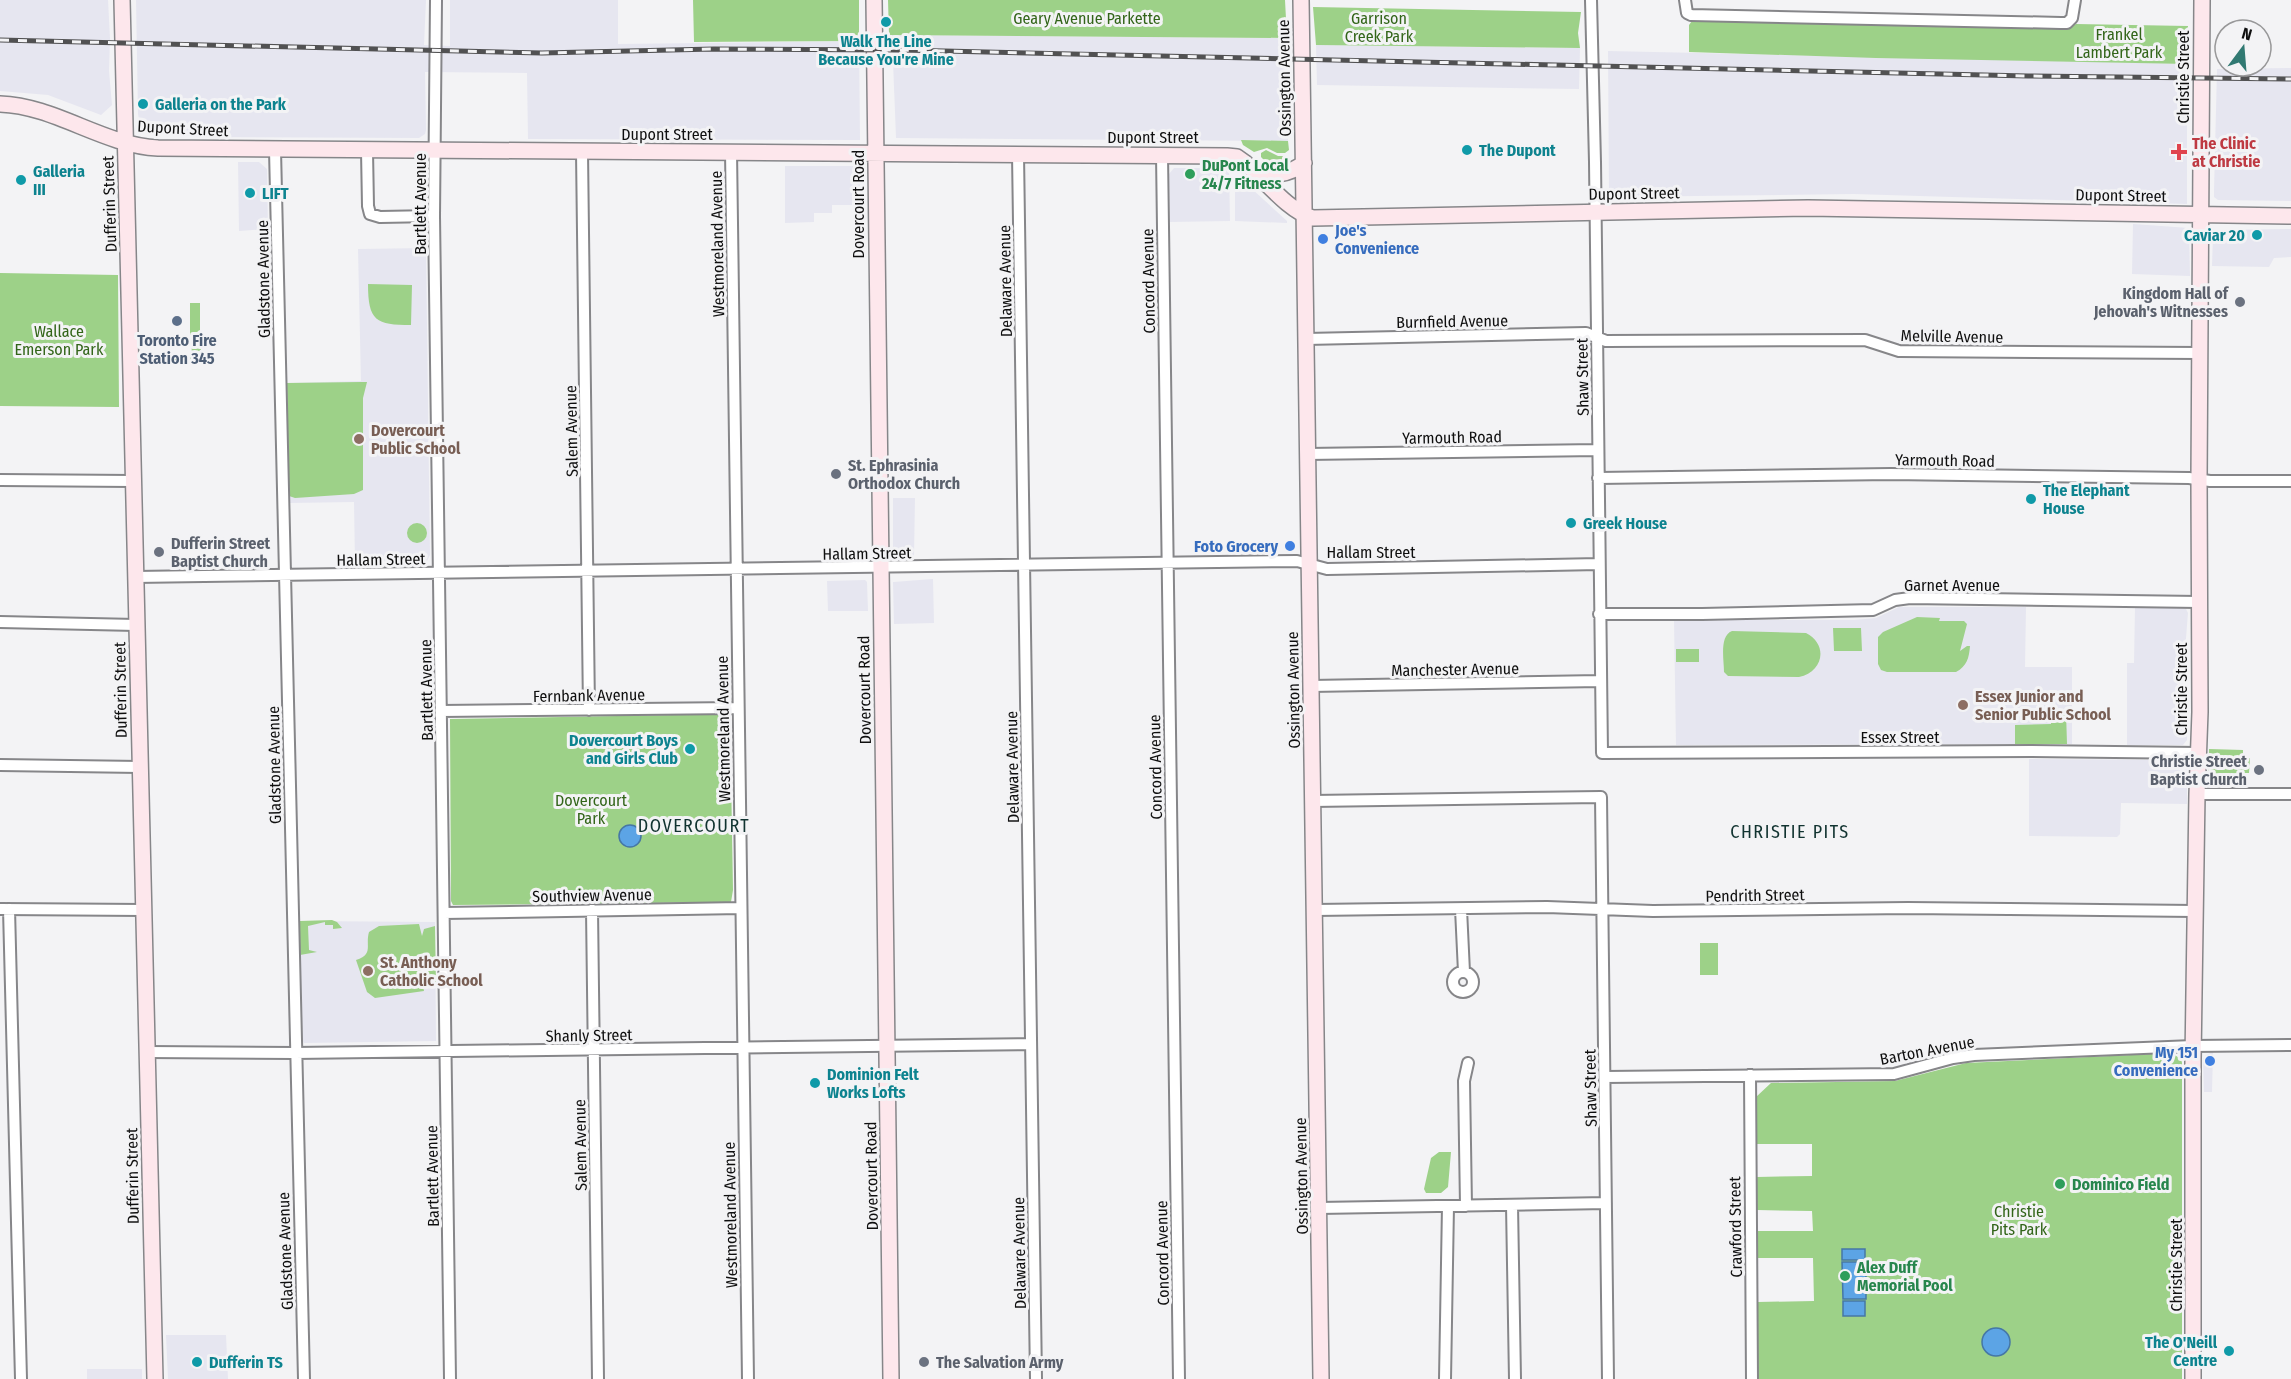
<svg xmlns="http://www.w3.org/2000/svg" width="2291" height="1379" font-family="'Fira Sans Condensed',sans-serif">
<style>
.built{fill:#e6e6f0}
.green{fill:#9dd188}
.water{fill:#5ca4e5;stroke:#4577a5;stroke-width:1.5}
.lines{fill:none;stroke-linecap:round;stroke-linejoin:round}
.street-casing{stroke:#868689;stroke-width:14}
.secondary-casing{stroke:#868689;stroke-width:18}
.street{stroke:#fff;stroke-width:10}
.secondary{stroke:#fde7ec;stroke-width:15}
.rail-casing{stroke:#515152;stroke-width:5}
.rail{stroke:#f3f3f5;stroke-width:3;stroke-dasharray:9;stroke-linecap:butt}
.culture-dot{fill:#0f9aa8;stroke:#f3f3f5;stroke-width:2}
.health-dot{fill:#e0444e;stroke:#f3f3f5;stroke-width:2}
.leisure-dot{fill:#2e9e5b;stroke:#f3f3f5;stroke-width:2}
.shop-dot{fill:#3f7fe0;stroke:#f3f3f5;stroke-width:2}
.worship-dot{fill:#6b7280;stroke:#f3f3f5;stroke-width:2}
.service-dot{fill:#5c6f8a;stroke:#f3f3f5;stroke-width:2}
.education-dot{fill:#8d6e63;stroke:#f3f3f5;stroke-width:2}
.labels{text-anchor:middle;stroke-width:6;stroke-linejoin:round;paint-order:stroke}
.park-label{font-size:16px;fill:#326519;stroke:#f3f3f5}
.culture-label{font-size:16px;font-weight:bold;fill:#0d838f;stroke:#f3f3f5;text-anchor:start}
.street-label{font-size:16px;fill:#0f0f0f;stroke:#f3f3f5}
.health-label{font-size:16px;font-weight:bold;fill:#be3a42;stroke:#f3f3f5;text-anchor:start}
.leisure-label{font-size:16px;font-weight:bold;fill:#27864d;stroke:#f3f3f5;text-anchor:start}
.shop-label{font-size:16px;font-weight:bold;fill:#366cbe;stroke:#f3f3f5;text-anchor:end}
.worship-label{font-size:16px;font-weight:bold;fill:#5b616d;stroke:#f3f3f5;text-anchor:start}
.service-label{font-size:16px;font-weight:bold;fill:#4e5e75;stroke:#f3f3f5}
.education-label{font-size:16px;font-weight:bold;fill:#785e54;stroke:#f3f3f5;text-anchor:start}
.neighbourhood-label{font-size:18px;letter-spacing:1.5px;fill:#113330;stroke:#f3f3f5}
</style>
<rect width="100%" height="100%" fill="#f3f3f5"/>
<path class="built" d="M0,0h108l2,39 -1,32 3,34 -11,10 -53,-20 -48,-4z
M136,0h290l-2,45 26,1v-46h168v44l241,-3 1,99 -332,-1 -1,-66 -102,-1 1,58 -1,4 -6,4 -221,-1 -48,-6 -10,-6 -2,-11z
M892,35l395,3 1,103 -392,-3z
M1316,45l264,3 -1,41 -262,-4z
M1608,51l579,13v140l-333,-10 -242,3 -3,-4z
M2291,68v133l-73,-1 -4,-3v-6l3,-122z
M238,162h21l8,7 1,60 -29,2z
M785,166h77l1,39h-31v8h-18v9l-29,1z
M1174,168h55l1,53 -60,1 -1,-48z
M1239,177l48,44v2l-52,-2v-34z
M2133,224l56,4 1,48 -58,-2z
M2291,229v28l-17,1 -5,9 -57,-1 1,-31 3,-5z
M426,248l4,307 -3,6h-4l-68,1 -1,-60 -64,1 -3,-120 74,-2 -3,-132z
M893,498h22l-1,58 -18,1 -3,-5z
M933,579l1,44 -40,1 -1,-42z
M865,580l2,2 1,29h-40l-1,-30z
M1899,607h127l-1,60h47v77l-396,1 -2,-125h180l22,-2z
M2135,607l43,1 8,1 2,4 -2,25 1,102 -4,5h-56v-82h7z
M2029,759l153,1 4,3 1,4v37l-66,-1 -1,31 -3,3 -88,-1z
M300,921l135,1 1,119 -132,2 -2,-4z
M2213,1052l-1,40h-8l-1,-33 3,-4z
M166,1335h60l2,44h-60z
M87,1369h55v10h-55z"/>
<path class="green" d="M693,0h166v41l-165,1z
M888,0h397l2,38 -398,-3z
M1313,7l268,5 -3,21 2,15 -264,-3z
M1692,21l364,8h12l8,-5 112,2 -1,38 -311,-6 -187,-6v-27z
M1241,140l47,1 1,9 -4,3h-8l-10,-5 -13,4 -11,-7z
M1266,150l12,6h10l1,5 -4,5h-15l-9,-9v-4z
M0,273l118,2 1,132 -119,-1z
M368,284l44,1 -1,40c-35,0 -43,-4 -43,-41z
M190,303h10v31l-10,1z
M191,339h10v25l-34,1 -1,-9 26,-1z
M361,382h6l-4,16v92l-9,4 -59,4 -6,-2 -2,-113z
M407 533a10 10 0 1 1 20 0a10 10 0 1 1-20 0Z
M1917,617l23,1 -1,3h25l3,3 -7,27 7,-5h3c-1,12 -3,20 -14,26h-69l-6,-2 -3,-6v-27l5,-5z
M1833,628h28l1,23h-28z
M1732,631l74,2c23,12 17,39 -7,44l-71,-1 -4,-4c0,-12 -5,-36 8,-41z
M1676,649h23v13h-23z
M2051,712h15l1,32h-52v-19l36,-1z
M726,714l4,4 3,172 -2,12 -278,3 -2,-4 -1,-182z
M2209,749l34,1v16l2,-8h5l-1,15h-10v13h-25l-6,-3z
M332,920l5,2 5,6 -9,1v-4h-8v-3l-17,4 1,24 8,2 -17,3v-34z
M419,924l3,12 2,-7 11,-3 1,61h-10l-4,-6 2,10 -49,7 -8,-6 -11,-32c18,-6 9,-14 13,-28l10,-6z
M1700,943h18v32h-18z
M2151,1054h22l8,5 1,4v316h-425l-1,-66 2,-11 56,-1 -1,-43h-55l-1,-27h56l-1,-20 -55,-1v-33l55,-1v-32h-55l-1,-47 15,-14 124,-2 71,-18z
M1439,1152h12l-3,35 -7,6h-15l-2,-4 7,-31z"/>
<path class="water" d="M619 836a11 11 0 1 1 22 0a11 11 0 1 1-22 0Z
M1842,1249h23v11h-23z
M1842,1262h24v37h-23z
M1843,1301h22v15h-22z
M1982 1342a14 14 0 1 1 28 0a14 14 0 1 1-28 0Z"/>
<g class="lines">
<defs>
<path id="street" d="M436,0l-2,216 16,1163
M1591,0l4,162 7,591 428,-2 168,2
M1685,0l2,13 4,2 370,8h6l5,-5 3,-18
M275,150l29,1229
M367,151l1,55 2,8 10,3 54,-1
M731,151l17,1228
M582,152l7,558
M1018,154l18,1225
M1162,155l17,1224
M1306,339l280,-6 20,8 259,-1 34,11 301,2
M1307,454l291,-4
M1598,478l293,-4 298,4 21,3h81
M0,480l133,1
M135,577l1162,-16 30,8 272,-5
M1599,614h103l171,-4 22,-10 15,-2 289,4
M0,622l136,3
M1311,686l289,-5
M441,711l297,-3
M0,765l140,2
M2197,794h94
M1312,801l289,-4 7,582
M0,909l144,1
M9,909l12,470
M1461,909l3,63
M592,910l6,469
M1315,910l232,-3 106,4 255,-3 287,3
M444,913l297,-5
M1453 982a10 10 0 1 1 20 0a10 10 0 1 1-20 0Z
M147,1052l148,1 736,-9
M1750,1075l2,304
M1605,1077l289,-3 59,-16 21,-3 219,-9 98,-1
M1512,1205l3,174
M1466,1206l-2,-125 4,-18
M1319,1208l287,-5
M1445,1379l3,-173"/>
<path id="secondary" d="M122,0l33,1379
M874,0l17,1379
M1301,0l20,1379
M0,104c56,2 102,41 158,44l1069,8 10,1 7,5c19,16 45,50 69,56l495,-10 483,8
M1255,172c20,3 32,4 49,-9
M2193,1379v-320l4,-265 3,-82 -1,-233 3,-479"/>
</defs>
<use href="#street" class="street-casing"/>
<use href="#secondary" class="secondary-casing"/>
<use href="#street" class="street"/>
<use href="#secondary" class="secondary"/>
<defs>
<path id="rail" d="M0,40l542,13 172,-4 188,1 1126,26 263,3"/>
</defs>
<use href="#rail" class="rail-casing"/>
<use href="#rail" class="rail"/>
</g>
<g class="culture-dot">
<circle cx="886" cy="22" r="6"/>
<circle cx="143" cy="104" r="6"/>
<circle cx="1467" cy="150" r="6"/>
<circle cx="21" cy="180" r="6"/>
<circle cx="250" cy="193" r="6"/>
<circle cx="2257" cy="235" r="6"/>
<circle cx="2031" cy="499" r="6"/>
<circle cx="1571" cy="523" r="6"/>
<circle cx="690" cy="749" r="6"/>
<circle cx="815" cy="1083" r="6"/>
<circle cx="2229" cy="1351" r="6"/>
<circle cx="197" cy="1362" r="6"/>
</g>
<path class="health-dot" d="M2176 143h6v6h6v6h-6v6h-6v-6h-6v-6h6z"/>
<g class="leisure-dot">
<circle cx="1190" cy="174" r="6"/>
<circle cx="2060" cy="1184" r="6"/>
<circle cx="1845" cy="1276" r="6"/>
</g>
<g class="shop-dot">
<circle cx="1323" cy="239" r="6"/>
<circle cx="1290" cy="546" r="6"/>
<circle cx="2210" cy="1061" r="6"/>
</g>
<g class="worship-dot">
<circle cx="2240" cy="302" r="6"/>
<circle cx="836" cy="474" r="6"/>
<circle cx="159" cy="552" r="6"/>
<circle cx="2259" cy="770" r="6"/>
<circle cx="924" cy="1362" r="6"/>
</g>
<circle class="service-dot" cx="177" cy="321" r="6"/>
<g class="education-dot">
<circle cx="359" cy="439" r="6"/>
<circle cx="1963" cy="705" r="6"/>
<circle cx="368" cy="971" r="6"/>
</g>
<g class="labels">
<g class="park-label">
<text x="1087" y="24">Geary Avenue Parkette</text>
<text x="1379" y="24">Garrison<tspan x="1379" dy="18">Creek Park</tspan></text>
<text x="2119" y="40">Frankel<tspan x="2119" dy="18">Lambert Park</tspan></text>
<text x="59" y="337">Wallace<tspan x="59" dy="18">Emerson Park</tspan></text>
<text x="591" y="806">Dovercourt<tspan x="591" dy="18">Park</tspan></text>
<text x="2019" y="1217">Christie<tspan x="2019" dy="18">Pits Park</tspan></text>
</g>
<g class="culture-label">
<text x="886" y="47" text-anchor="middle">Walk The Line<tspan x="886" dy="18">Because You're Mine</tspan></text>
<text x="155" y="110">Galleria on the Park</text>
<text x="1479" y="156">The Dupont</text>
<text x="33" y="177">Galleria<tspan x="33" dy="18">III</tspan></text>
<text x="262" y="199">LIFT</text>
<text x="2245" y="241" text-anchor="end">Caviar 20</text>
<text x="2043" y="496">The Elephant<tspan x="2043" dy="18">House</tspan></text>
<text x="1583" y="529">Greek House</text>
<text x="678" y="746" text-anchor="end">Dovercourt Boys<tspan x="678" dy="18">and Girls Club</tspan></text>
<text x="827" y="1080">Dominion Felt<tspan x="827" dy="18">Works Lofts</tspan></text>
<text x="2217" y="1348" text-anchor="end">The O'Neill<tspan x="2217" dy="18">Centre</tspan></text>
<text x="209" y="1368">Dufferin TS</text>
</g>
<g class="street-label">
<text transform="translate(2183 77) rotate(-90)" y="6">Christie Street</text>
<text transform="translate(1284 78) rotate(-91)" y="6">Ossington Avenue</text>
<text transform="translate(183 128) rotate(3)" y="6">Dupont Street</text>
<text x="667" y="140">Dupont Street</text>
<text x="1153" y="143">Dupont Street</text>
<text transform="translate(1634 193) rotate(-1)" y="6">Dupont Street</text>
<text transform="translate(2121 195) rotate(1)" y="6">Dupont Street</text>
<text transform="translate(109 204) rotate(-92)" y="6">Dufferin Street</text>
<text transform="translate(420 204) rotate(-90)" y="6">Bartlett Avenue</text>
<text transform="translate(858 204) rotate(-90)" y="6">Dovercourt Road</text>
<text transform="translate(717 244) rotate(-91)" y="6">Westmoreland Avenue</text>
<text transform="translate(263 279) rotate(-91)" y="6">Gladstone Avenue</text>
<text transform="translate(1005 281) rotate(-91)" y="6">Delaware Avenue</text>
<text transform="translate(1148 281) rotate(-91)" y="6">Concord Avenue</text>
<text transform="translate(1452 321) rotate(-1)" y="6">Burnfield Avenue</text>
<text transform="translate(1952 336) rotate(1)" y="6">Melville Avenue</text>
<text transform="translate(1582 377) rotate(-91)" y="6">Shaw Street</text>
<text transform="translate(571 431) rotate(-91)" y="6">Salem Avenue</text>
<text transform="translate(1452 437) rotate(-1)" y="6">Yarmouth Road</text>
<text transform="translate(1945 460) rotate(1)" y="6">Yarmouth Road</text>
<text x="1371" y="558">Hallam Street</text>
<text transform="translate(867 553) rotate(-1)" y="6">Hallam Street</text>
<text transform="translate(381 559) rotate(-1)" y="6">Hallam Street</text>
<text x="1952" y="591">Garnet Avenue</text>
<text transform="translate(1455 669) rotate(-1)" y="6">Manchester Avenue</text>
<text transform="translate(2181 689) rotate(-90)" y="6">Christie Street</text>
<text transform="translate(120 690) rotate(-91)" y="6">Dufferin Street</text>
<text transform="translate(426 690) rotate(-91)" y="6">Bartlett Avenue</text>
<text transform="translate(864 690) rotate(-91)" y="6">Dovercourt Road</text>
<text transform="translate(1293 690) rotate(-91)" y="6">Ossington Avenue</text>
<text transform="translate(589 695) rotate(-1)" y="6">Fernbank Avenue</text>
<text transform="translate(723 729) rotate(-91)" y="6">Westmoreland Avenue</text>
<text x="1900" y="743">Essex Street</text>
<text transform="translate(274 765) rotate(-91)" y="6">Gladstone Avenue</text>
<text transform="translate(1012 767) rotate(-91)" y="6">Delaware Avenue</text>
<text transform="translate(1155 767) rotate(-91)" y="6">Concord Avenue</text>
<text transform="translate(592 895) rotate(-1)" y="6">Southview Avenue</text>
<text transform="translate(1755 895) rotate(-1)" y="6">Pendrith Street</text>
<text transform="translate(589 1035) rotate(-1)" y="6">Shanly Street</text>
<text transform="translate(1927 1050) rotate(-11)" y="6">Barton Avenue</text>
<text transform="translate(1590 1088) rotate(-91)" y="6">Shaw Street</text>
<text transform="translate(580 1145) rotate(-91)" y="6">Salem Avenue</text>
<text transform="translate(132 1176) rotate(-91)" y="6">Dufferin Street</text>
<text transform="translate(432 1176) rotate(-91)" y="6">Bartlett Avenue</text>
<text transform="translate(871 1176) rotate(-91)" y="6">Dovercourt Road</text>
<text transform="translate(1301 1176) rotate(-91)" y="6">Ossington Avenue</text>
<text transform="translate(730 1215) rotate(-91)" y="6">Westmoreland Avenue</text>
<text transform="translate(1735 1227) rotate(-91)" y="6">Crawford Street</text>
<text transform="translate(285 1251) rotate(-92)" y="6">Gladstone Avenue</text>
<text transform="translate(1019 1253) rotate(-91)" y="6">Delaware Avenue</text>
<text transform="translate(1162 1253) rotate(-91)" y="6">Concord Avenue</text>
<text transform="translate(2176 1265) rotate(-90)" y="6">Christie Street</text>
</g>
<g class="health-label">
<text x="2192" y="149">The Clinic<tspan x="2192" dy="18">at Christie</tspan></text>
</g>
<g class="leisure-label">
<text x="1202" y="171">DuPont Local<tspan x="1202" dy="18">24/7 Fitness</tspan></text>
<text x="2072" y="1190">Dominico Field</text>
<text x="1857" y="1273">Alex Duff<tspan x="1857" dy="18">Memorial Pool</tspan></text>
</g>
<g class="shop-label">
<text x="1335" y="236" text-anchor="start">Joe's<tspan x="1335" dy="18">Convenience</tspan></text>
<text x="1278" y="552">Foto Grocery</text>
<text x="2198" y="1058">My 151<tspan x="2198" dy="18">Convenience</tspan></text>
</g>
<g class="worship-label">
<text x="2228" y="299" text-anchor="end">Kingdom Hall of<tspan x="2228" dy="18">Jehovah's Witnesses</tspan></text>
<text x="848" y="471">St. Ephrasinia<tspan x="848" dy="18">Orthodox Church</tspan></text>
<text x="171" y="549">Dufferin Street<tspan x="171" dy="18">Baptist Church</tspan></text>
<text x="2247" y="767" text-anchor="end">Christie Street<tspan x="2247" dy="18">Baptist Church</tspan></text>
<text x="936" y="1368">The Salvation Army</text>
</g>
<g class="service-label">
<text x="177" y="346">Toronto Fire<tspan x="177" dy="18">Station 345</tspan></text>
</g>
<g class="education-label">
<text x="371" y="436">Dovercourt<tspan x="371" dy="18">Public School</tspan></text>
<text x="1975" y="702">Essex Junior and<tspan x="1975" dy="18">Senior Public School</tspan></text>
<text x="380" y="968">St. Anthony<tspan x="380" dy="18">Catholic School</tspan></text>
</g>
<g class="neighbourhood-label">
<text x="694" y="832">DOVERCOURT</text>
<text x="1790" y="838">CHRISTIE PITS</text>
</g>
</g>
<g transform="translate(2243 48) rotate(16)"><circle r="28" fill="#f3f3f5" stroke="#989899" stroke-width="1.5"/>
<path d="M0-4.5L10 22L0 15L-10 22Z" fill="#317972"/>
<text y="-9" font-size="16" font-weight="bold" text-anchor="middle" fill="#0f0f0f">N</text>
</g>
</svg>
